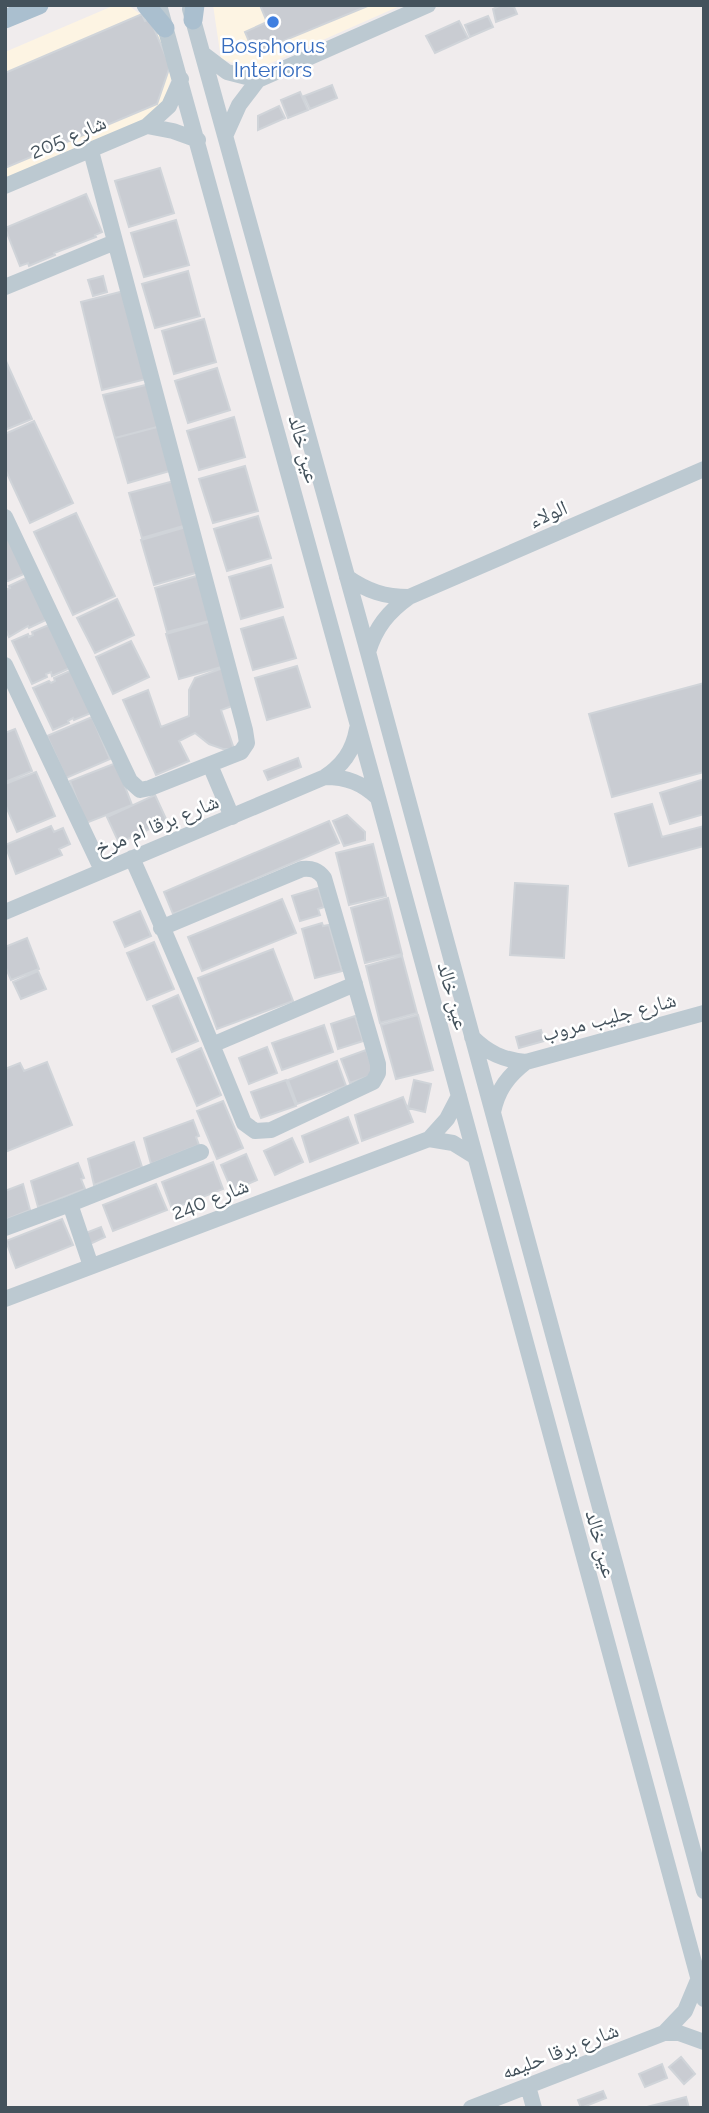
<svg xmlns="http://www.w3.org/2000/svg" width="709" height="2113" font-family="Raleway,'Noto Naskh Arabic',sans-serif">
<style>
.commercial{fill:#fdf4e3}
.building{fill:#c9ccd2;stroke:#d0d4d9;stroke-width:2}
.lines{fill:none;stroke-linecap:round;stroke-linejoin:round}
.minor{stroke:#bcc9d1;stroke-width:16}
.major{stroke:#aabfcf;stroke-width:19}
.shop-dot{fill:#3f7fe0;stroke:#fff;stroke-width:2.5}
.labels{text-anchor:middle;stroke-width:5;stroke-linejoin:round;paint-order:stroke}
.shop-label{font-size:21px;fill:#366cbe;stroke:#fff}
.street-label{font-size:21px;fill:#44525c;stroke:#fff}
</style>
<rect width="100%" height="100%" fill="#f0eced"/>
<path class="commercial" d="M115,5h13l31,23 12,51 -7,22 -17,17 -142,60v-126z
M213,5h189l-147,65 -34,-11z"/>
<path class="building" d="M260,5h110l-116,48 -9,-21 22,-10z
M501,5l13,2 3,7 -21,8 -3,-13z
M142,14l3,7 5,-2 20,47 -13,38 -152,64v-95z
M488,16l5,11 -23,10 -5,-12z
M459,21l9,17 -33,15 -9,-17z
M332,85l5,13 -27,11 -6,-13z
M300,92l8,18 -20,8 -7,-18z
M279,106l6,12 -27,12v-14z
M160,168l14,45 -45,14 -14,-46z
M86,194l16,38 -7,3 1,2 -42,16 1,2 -26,11 -1,-3 -8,3 -15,-38z
M176,220l13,45 -45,12 -13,-44z
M188,271l12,45 -45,12 -13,-44z
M103,276l4,16 -14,4 -5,-16z
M124,291l22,88 -44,11 -21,-88z
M204,319l12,43 -42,12 -12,-43z
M5,359l27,60 -27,11z
M217,368l13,42 -42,13 -13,-42z
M150,384l11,42 -46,12 -12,-43z
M234,417l11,40 -46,13 -12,-39z
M34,421l39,82 -43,20 -25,-54v-35z
M161,426l12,44 -45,13 -13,-45z
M245,466l13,45 -45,12 -14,-44z
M174,481l13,44 -45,13 -13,-45z
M76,513l39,83 -42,19 -39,-83z
M258,516l13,42 -44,13 -13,-42z
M186,527l13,45 -45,13 -13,-45z
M5,533l21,40 -18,8h-3z
M271,565l12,42 -42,12 -12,-42z
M200,575l13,45 -46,12 -12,-44z
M28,577l20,42 -19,9 -1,-2 -19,11 -4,-9v-40l1,2 4,-2 -1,-2z
M117,599l17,36 -39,18 -18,-35z
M283,617l13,41 -43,12 -12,-41z
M212,621l13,45 -46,13 -13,-45z
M51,624l19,44 -18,8 -1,-4 -5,2 1,3 -15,7 -20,-43 16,-7 1,3 4,-2 -1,-3z
M131,641l18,36 -36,17 -17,-37z
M297,666l13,41 -43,13 -12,-42z
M223,668l9,38 -11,4 13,39h-11l-14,-5 -14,-11 -16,8 10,20 -33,14 -33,-75 25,-10 13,37 28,-11v-26l6,-12z
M72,670l19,43 -17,7 -1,-2 -5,3 1,2 -16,7 -20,-42 16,-7 2,2 4,-2 -1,-3z
M704,683v89l-92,25 -23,-83z
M92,717l18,42 -44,19 -19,-42z
M15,729l17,42 -27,11v-49z
M298,758l3,9 -33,13 -4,-9z
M116,763l16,42 -46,18 -16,-42z
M36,772l19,44 -38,16 -12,-28v-20z
M704,779v35l-34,10 -10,-31z
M155,795l12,26 -48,22 -12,-26z
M652,804l10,33 42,-11v20l-75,20 -14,-52z
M347,815l18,17v8l-21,6 -11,-25z
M329,821l10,22 -166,71 -9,-22z
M51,826l3,6 9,-4 7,16 -11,5 3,6 -46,19 -11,-29z
M373,844l13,52 -37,9 -13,-52z
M515,883l53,3 -4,72 -54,-3z
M318,888l6,19 -6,2 2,6 -20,6 -8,-25z
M388,898l14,56 -37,9 -14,-55z
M282,899l14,34 -94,38 -14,-34z
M140,911l11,25 -26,11 -11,-25z
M322,923l1,3 6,-1 13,46 -27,7 -13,-49z
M27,938l12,31 -28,11 -6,-14v-19z
M154,942l20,47 -27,11 -20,-47z
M273,949l20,52 -76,28 -19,-51z
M402,956l15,57 -37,10 -14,-57z
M38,971l8,18 -25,10 -8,-17z
M178,995l20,46 -26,11 -19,-46z
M418,1015l15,55 -37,9 -15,-54z
M355,1016l8,25 -25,8 -7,-25z
M324,1025l9,27 -51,18 -10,-27z
M541,1030l3,11 -25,7 -3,-11z
M267,1047l10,26 -28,11 -10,-26z
M201,1048l20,47 -24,11 -20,-47z
M366,1050l9,24 -25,9 -9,-24z
M337,1061l9,25 -49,18 -9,-24z
M47,1062l25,63 -67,27v-83l15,-6 4,8z
M286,1080l10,26 -35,12 -10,-26z
M414,1080l17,4 -6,28 -17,-4z
M403,1097l10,25 -51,19 -7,-26z
M223,1101l20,47 -26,11 -20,-48z
M348,1117l10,26 -48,19 -8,-26z
M193,1120l6,16 -3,1 3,8 -48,19 -7,-26z
M292,1138l11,24 -28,13 -11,-24z
M134,1142l8,25 -48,18 -6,-26z
M246,1154l11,26 -25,11 -11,-26z
M213,1162l10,27 -51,20 -10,-27z
M78,1163l6,15 -3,1 4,10 -47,18 -7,-26z
M23,1184l7,26 -25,10v-29z
M156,1184l11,26 -54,21 -10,-26z
M62,1219l11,26 -57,23 -10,-27z
M101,1227l4,10 -17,8 -5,-11z
M681,2057l14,17 -11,10 -15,-17z
M662,2064l5,14 -22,9 -6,-13z
M603,2091l3,7 -25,10 -3,-8z
M686,2097l3,11h-46z"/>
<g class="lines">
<path class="minor" d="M159,5l219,793 326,1201
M190,9l178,643 336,1239
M202,53l25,19 31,8
M147,126l26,5 25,9
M226,134l13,-29 19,-25 170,-75
M5,186l142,-60 22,-20 12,-27
M5,287l110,-45
M5,517l125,264 10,9 10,-2 91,-36 6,-9 -2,-13 -154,-579
M347,577c20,14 38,20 62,20
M368,652c8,-25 20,-40 41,-55l295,-128
M5,665l97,205
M210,765l22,52
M325,777c22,0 37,6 53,21
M132,858c39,87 76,176 112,265l11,8 16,-1 102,-48 5,-9v-9l-54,-186c-6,-8 -12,-10 -22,-9l-141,59
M5,912l320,-135c18,-12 28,-26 32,-48
M472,1037c16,16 31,23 54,25l178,-49
M212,1045l143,-61
M493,1112c5,-23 15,-36 33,-50
M429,1139l24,4 21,13
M70,1204l131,-52
M5,1228l65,-24 21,62
M5,1299l424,-160 18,-20 12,-23
M664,2033h15l25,9
M528,2086l6,22
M471,2108l193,-75 21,-22 13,-31"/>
<path class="major" d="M146,5l19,23
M5,19l34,-14
M193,20l2,-15"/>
</g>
<circle class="shop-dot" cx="273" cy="22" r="7"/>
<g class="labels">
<g class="shop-label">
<text x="273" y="53">Bosphorus<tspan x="273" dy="24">Interiors</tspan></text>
</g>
<g class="street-label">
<text transform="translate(68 137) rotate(-23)" y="7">شارع 205</text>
<text transform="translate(304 449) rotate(75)" y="7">عين خالد</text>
<text transform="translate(548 514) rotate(-23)" y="7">الولاء</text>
<text transform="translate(157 825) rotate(-22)" y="7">شارع برقا ام مرخ</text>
<text transform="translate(453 996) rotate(75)" y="7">عين خالد</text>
<text transform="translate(609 1017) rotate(-15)" y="7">شارع جليب مروب</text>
<text transform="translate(210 1199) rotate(-21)" y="7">شارع 240</text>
<text transform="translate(601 1544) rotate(75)" y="7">عين خالد</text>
<text transform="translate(560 2051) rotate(-21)" y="7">شارع برقا حليمه</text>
</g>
</g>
<rect width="709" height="2113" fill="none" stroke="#44525c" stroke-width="14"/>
</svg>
